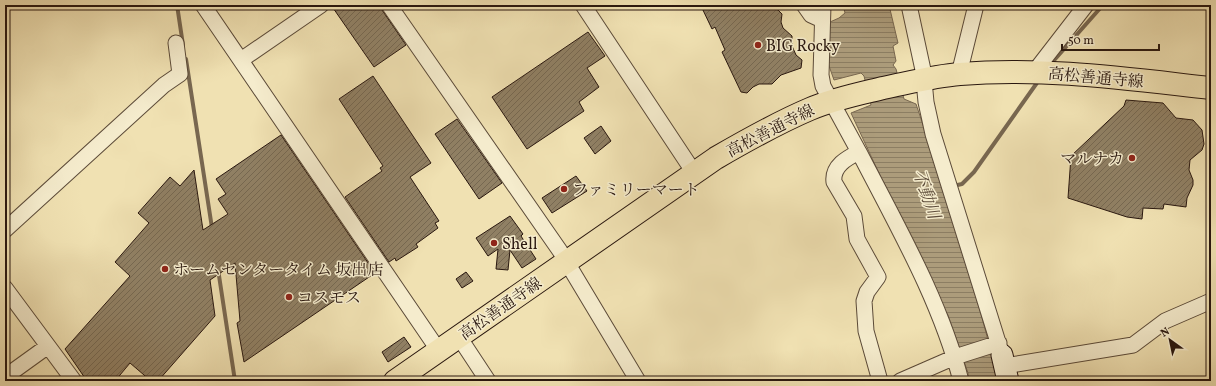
<svg xmlns="http://www.w3.org/2000/svg" width="1216" height="386" font-family="Vollkorn,'Noto Serif JP',serif">
<style>
.water{fill:url(#water-rules);stroke:#786750}
.lines{fill:none;stroke-linecap:round;stroke-linejoin:round}
.stream{stroke:#786750;stroke-width:4}
.building{fill:url(#building-hatch);stroke:#29170f}
.street-casing{stroke:#5b4a38;stroke-width:17}
.secondary-casing{stroke:#29170f;stroke-width:23}
.primary-casing{stroke:#29170f;stroke-width:24}
.street{stroke:#f5eccd;stroke-width:15}
.secondary{stroke:#f5eccd;stroke-width:21}
.primary{stroke:#f0e1b2;stroke-width:22}
.poi-dot{fill:#8f2418;stroke:#f5eccd;stroke-width:1.5}
.labels{text-anchor:middle;stroke-width:3;stroke-linejoin:round;paint-order:stroke}
.poi-label{font-size:16px;fill:#29170f;stroke:#f5eccd;text-anchor:start}
.street-label{font-size:16px;fill:#29170f;stroke:#f5eccd}
.water-label{font-size:17px;font-style:italic;fill:#5d4c3a;stroke:#f5eccd}
</style>
<defs>
<pattern id="water-rules" width="6" height="5" patternUnits="userSpaceOnUse"><rect width="6" height="5" fill="#ac9c7b"/><path d="M0 2.5h6" fill="none" stroke="#8c7e63"/></pattern>
<pattern id="building-hatch" width="6" height="6" patternUnits="userSpaceOnUse"><rect width="6" height="6" fill="#908064"/><path d="M-1 1l2-2M0 6l6-6M5 7l2-2" fill="none" stroke="#766851"/></pattern>
</defs>
<rect width="100%" height="100%" fill="#f0e1b2"/>
<filter id="stains"><feTurbulence type="fractalNoise" baseFrequency=".005" numOctaves="4"/><feColorMatrix values="0 0 0 0 .2 0 0 0 0 .09 0 0 0 0 .02 0 0 0 .5 -.17"/></filter>
<radialGradient id="worn" r=".72"><stop offset=".6" stop-color="#630" stop-opacity="0"/><stop offset="1" stop-color="#630" stop-opacity=".3"/></radialGradient>
<path class="water" d="M843,5h46l9,38 -5,3 3,15 -3,4 3,4 8,30 12,5 24,71 41,139 18,67h-31v-8l-20,-58 -13,-21 -84,-181 20,-8 -7,-29 -3,-3 -27,7 -6,-17 2,-41 9,-4 6,-5z"/>
<g class="lines">
<path class="stream" d="M177,5l6,40
M186,59l26,169
M1049,66l54,-61
M953,186l9,-2 12,-12 65,-92
M218,269l17,112"/>
</g>
<path class="building" d="M331,5h16l4,5 7,-5h22l2,5 24,35 -32,22z
M709,5h60l2,3 7,2 4,4 -1,8 2,6 9,8v10l4,9 6,5 -1,8 -20,7 -9,9h-13l-6,3 -6,6 -6,-1 -19,-40 3,-2 -10,-23 -3,2 -10,-21z
M588,32l17,24 -18,12 12,19 -20,15 5,9 -57,38 -35,-52z
M373,76l58,87 -21,14 29,44 -4,2 3,5 -22,16 2,3 -22,14 -1,-3 -6,4 -44,-65 37,-26 -2,-3 3,-2 -44,-67z
M1126,100l37,3 13,15 17,2 9,10 2,14 -2,6 -12,10 -1,10 4,10v5l-6,13 -1,9 -22,-3 -1,5 -20,-1 -1,11 -15,-2 -59,-19 3,-42 53,-50z
M457,119l45,64 -23,16 -44,-65z
M601,126l10,15 -16,13 -11,-16z
M281,135l94,138 -131,89 -7,-39 3,-2 -5,-58 -25,17 5,36 -57,65h-7l-21,-18 -15,18h-28l-22,-32 65,-73 -15,-14 34,-39 -11,-10 32,-36 10,9 14,-16 9,60 25,-16 -10,-15 8,-5 -10,-15z
M576,176l11,15 -35,22 -10,-15z
M510,216l13,18 -2,2 15,23 -14,9 -12,-18 -2,20 -12,-1 2,-20 -10,7 -12,-18z
M466,272l7,9 -11,7 -6,-9z
M404,337l7,10 -23,15 -6,-10z"/>
<g class="lines">
<defs>
<path id="street" d="M203,5l236,346
M389,5l171,246 78,130
M583,5l112,169
M804,5l7,10 11,5
M823,5l-2,70 2,11 36,66c-12,6 -27,14 -25,30l20,34 3,23 21,38 -11,15 -3,9 2,30 14,50
M909,5l14,65 3,32 7,32 69,221
M241,60l80,-55
M1035,71l51,-66
M959,74l17,-69
M859,152c38,74 81,148 102,229
M5,230l159,-145 16,-11 -4,-31
M5,288l69,93
M459,337l29,44
M1005,366l128,-21 32,-24 46,-20
M5,377l43,-31
M900,381l55,-24 44,-14"/>
<path id="secondary" d="M1002,355l6,26"/>
<path id="primary" d="M395,381l321,-223c31,-18 61,-35 94,-49 23,-10 48,-15 73,-21 25,-5 51,-12 77,-14 84,-7 168,5 251,14"/>
</defs>
<use href="#street" class="street-casing"/>
<use href="#secondary" class="secondary-casing"/>
<use href="#primary" class="primary-casing"/>
<use href="#street" class="street"/>
<use href="#secondary" class="secondary"/>
<use href="#primary" class="primary"/>
</g>
<g class="poi-dot">
<circle cx="758" cy="45" r="4"/>
<circle cx="1132" cy="158" r="4"/>
<circle cx="564" cy="189" r="4"/>
<circle cx="494" cy="243" r="4"/>
<circle cx="165" cy="269" r="4"/>
<circle cx="289" cy="297" r="4"/>
</g>
<g class="labels">
<g class="poi-label">
<text x="766" y="51">BIG Rocky</text>
<text x="1124" y="164" text-anchor="end">マルナカ</text>
<text x="572" y="195">ファミリーマート</text>
<text x="502" y="249">Shell</text>
<text x="173" y="275">ホームセンタータイム 坂出店</text>
<text x="297" y="303">コスモス</text>
</g>
<g class="street-label">
<text transform="translate(1096 77) rotate(5)" y="6">高松善通寺線</text>
<text transform="translate(770 130) rotate(-27)" y="6">高松善通寺線</text>
<text transform="translate(500 308) rotate(-35)" y="6">高松善通寺線</text>
</g>
<g class="water-label">
<text transform="translate(927 194) rotate(71)" y="6">不動川</text>
</g>
</g>
<rect width="1216" height="386" fill="none" stroke="#f0e1b2" stroke-width="20"/>
<rect x="6" y="6" width="1204" height="374" fill="none" stroke="#29170f" stroke-width="2"/>
<rect x="10" y="10" width="1196" height="366" fill="none" stroke="#29170f"/>
<g transform="translate(1170 340) rotate(327)" stroke="#f5eccd" stroke-width="3" paint-order="stroke">
<path d="M0-3L7 15L0 10L-7 15Z" fill="#29170f"/>
<text y="-6" font-size="11" font-weight="bold" text-anchor="middle" fill="#29170f">N</text>
</g>
<path d="M1062 44v6h97v-6" fill="none" stroke="#29170f" stroke-width="2"/>
<text x="1068" y="44" font-size="12" fill="#29170f" stroke="#f5eccd" stroke-width="3" paint-order="stroke">50 m</text>
<rect width="100%" height="100%" filter="url(#stains)"/>
<rect width="100%" height="100%" fill="url(#worn)"/>
</svg>
